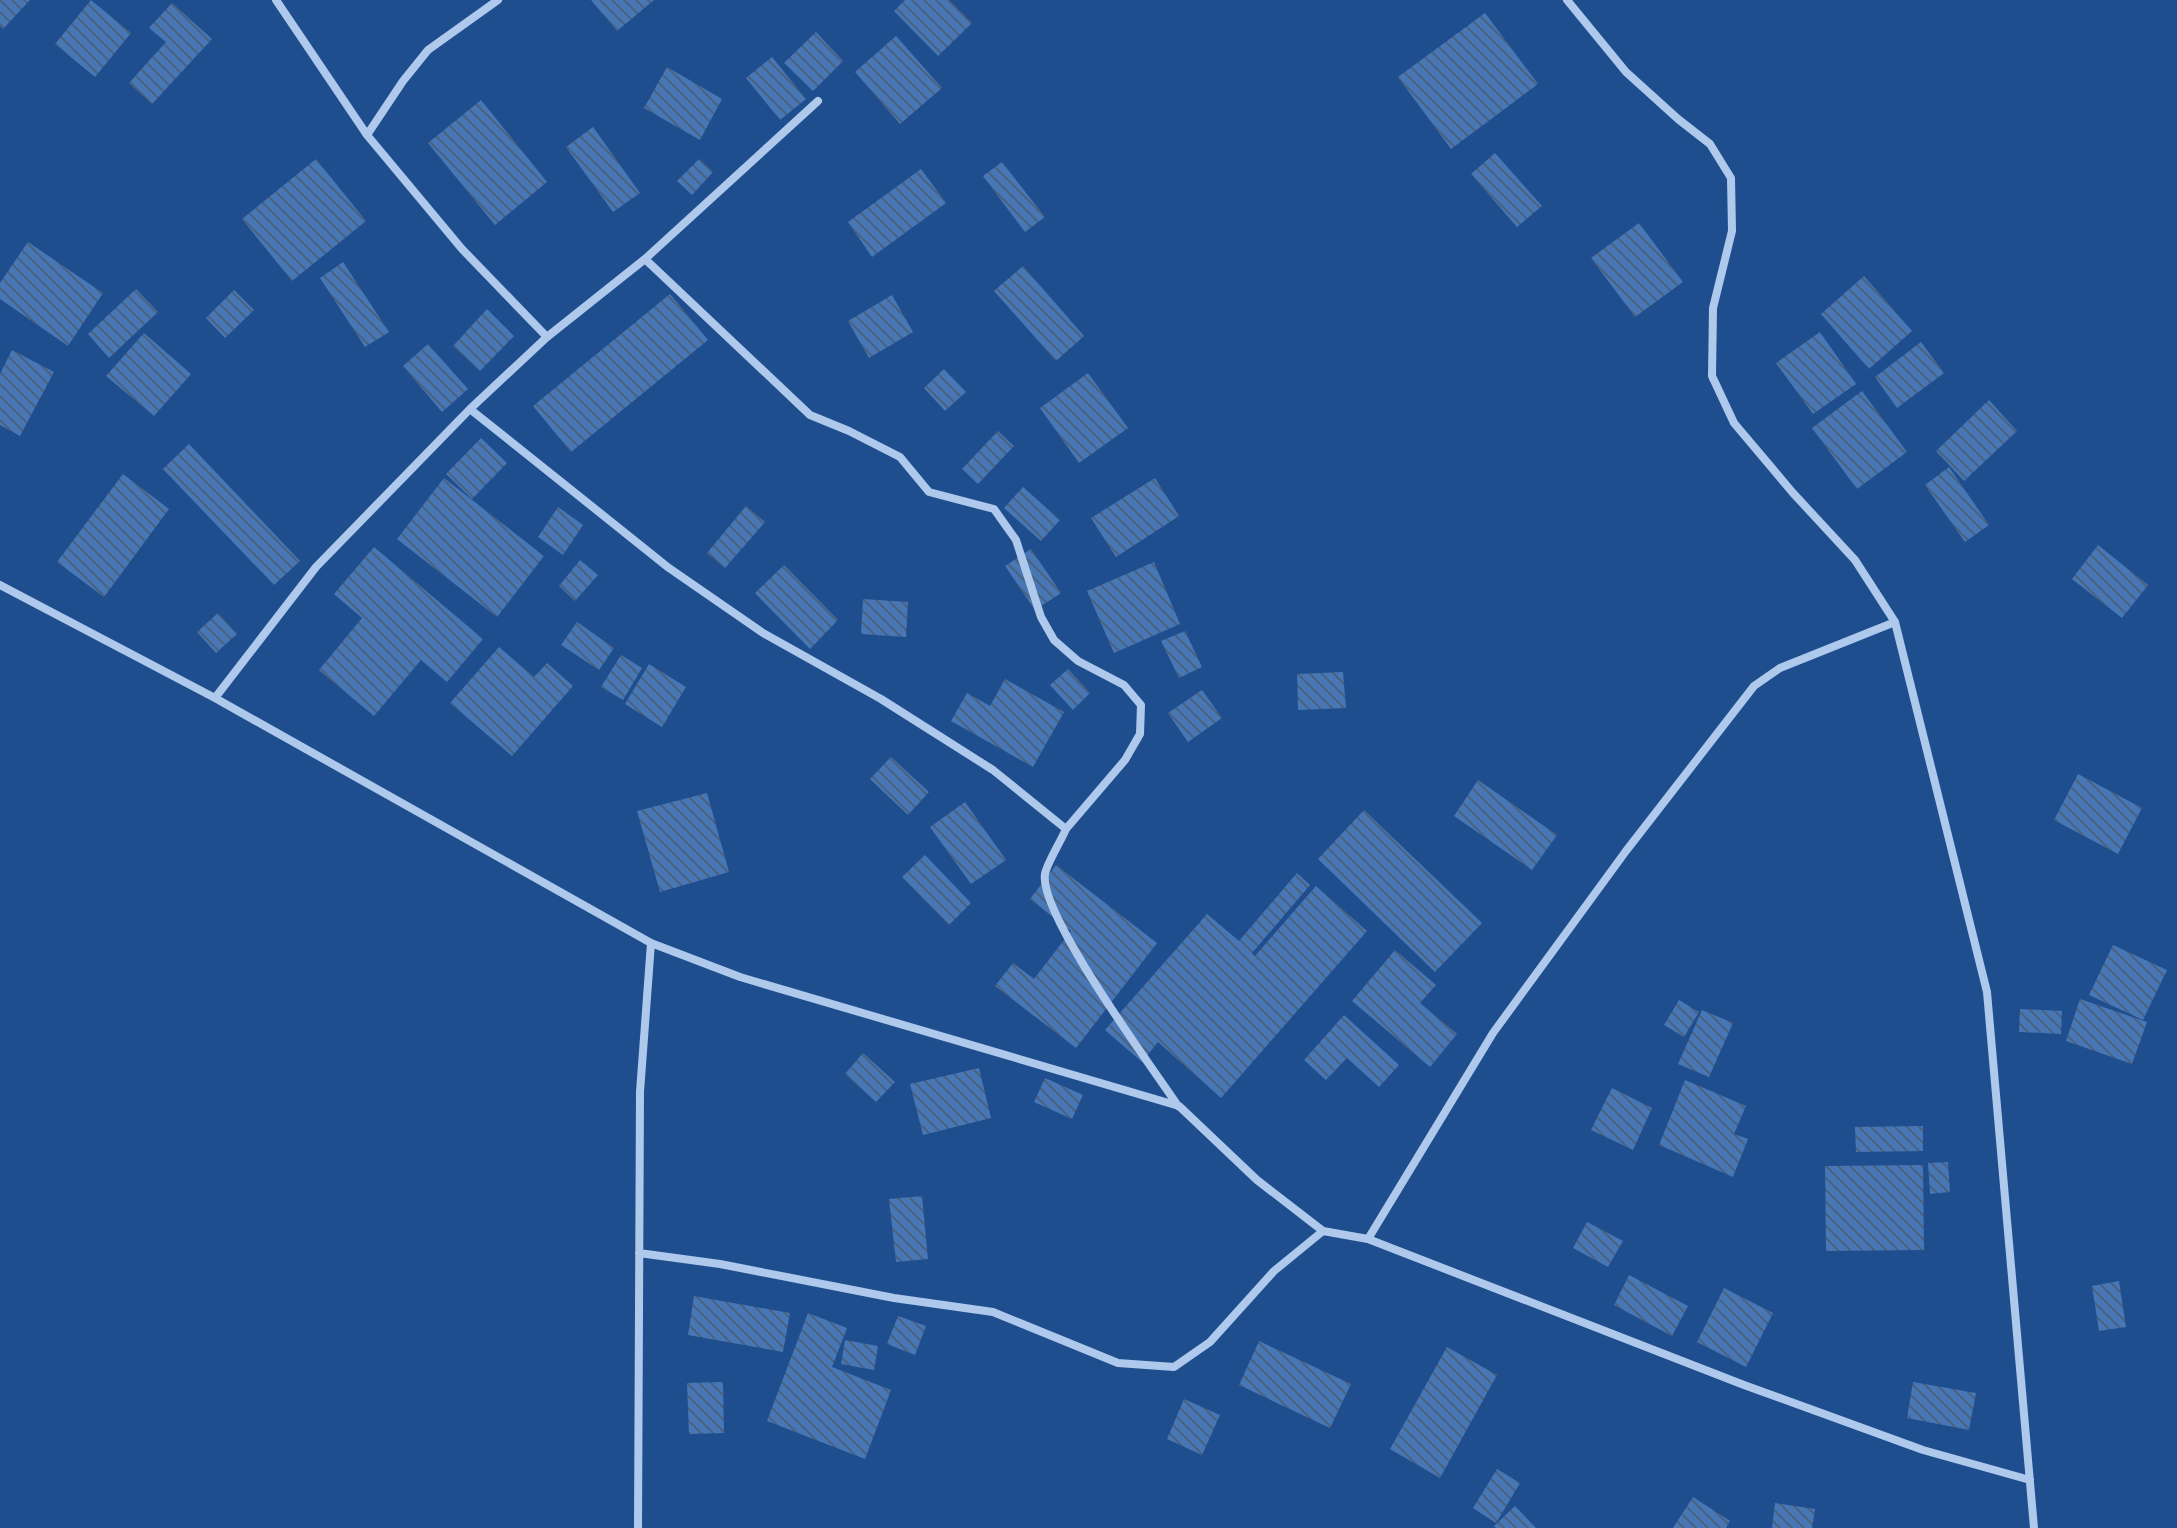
<svg xmlns="http://www.w3.org/2000/svg" width="2177" height="1528" font-family="Karla,sans-serif">
<style>
.building{fill:url(#building-back-hatch)}
.lines{fill:none;stroke-linecap:round;stroke-linejoin:round}
.minor{stroke:#aec9ec;stroke-width:8}
</style>
<defs>
<pattern id="building-back-hatch" width="6" height="6" patternUnits="userSpaceOnUse" patternTransform="scale(2)"><rect width="6" height="6" fill="#4877b5"/><path d="M-1 5l2 2M0 0l6 6M5-1l2 2" fill="none" stroke="#4a6280"/></pattern>
</defs>
<rect width="100%" height="100%" fill="#1f4e8e"/>
<path class="building" d="M0,0h30l-27,29 -3,-3z
M91,0l40,33 -36,44 -40,-33z
M591,0h63l-37,31z
M905,0h44l23,23 -34,33 -44,-45z
M172,3l40,36 -60,65 -23,-21 37,-41 -17,-14z
M1485,13l53,71 -87,65 -53,-72z
M816,32l27,29 -30,30 -29,-28z
M896,36l46,52 -42,36 -45,-52z
M772,57l34,42 -26,21 -34,-42z
M667,67l55,32 -22,41 -56,-32z
M481,100l66,82 -52,43 -67,-82z
M593,127l47,66 -27,19 -47,-65z
M1495,153l47,53 -25,21 -46,-53z
M316,159l50,62 -74,60 -50,-62z
M699,159l14,13 -21,23 -15,-14z
M1002,162l43,55 -20,15 -42,-56z
M921,169l25,34 -74,54 -24,-35z
M1639,223l44,59 -48,35 -44,-59z
M28,242l75,51 -35,53 -68,-47v-16z
M343,262l46,70 -24,15 -45,-69z
M1023,266l61,70 -28,25 -62,-70z
M1864,276l48,55 -43,38 -48,-55z
M136,289l22,23 -49,46 -21,-24z
M234,290l20,20 -29,28 -19,-20z
M670,294l38,46 -137,112 -38,-46z
M892,295l21,37 -44,26 -21,-37z
M487,309l27,27 -34,35 -27,-25z
M1820,332l36,52 -43,30 -37,-51z
M144,333l47,41 -37,42 -48,-40z
M1921,342l23,31 -47,35 -22,-31z
M428,344l40,45 -26,23 -39,-46z
M12,350l42,22 -34,64 -20,-11v-51z
M944,369l22,23 -21,19 -21,-23z
M1088,373l40,55 -49,35 -39,-55z
M1862,391l45,61 -50,37 -45,-61z
M1989,400l28,31 -53,50 -28,-30z
M998,431l16,15 -36,38 -16,-15z
M481,438l26,25 -35,36 -26,-25z
M189,444l111,117 -26,24 -111,-116z
M1949,467l40,58 -24,17 -40,-57z
M123,474l46,35 -65,88 -47,-35z
M444,478l100,78 -47,61 -100,-78z
M1155,478l24,38 -63,41 -25,-39z
M1023,487l37,33 -19,21 -37,-33z
M746,506l19,16 -40,46 -18,-15z
M558,507l25,18 -20,30 -25,-18z
M2098,545l50,40 -26,33 -50,-39z
M374,547l109,92 -36,43 -26,-22 -47,56 -55,-46 43,-52 -28,-24z
M1031,549l30,44 -26,17 -30,-44z
M580,560l18,15 -23,26 -16,-15z
M1154,562l26,62 -66,29 -27,-62z
M784,565l54,55 -28,29 -55,-56z
M863,599l45,3 -2,35 -45,-3z
M218,613l19,21 -21,19 -19,-21z
M577,622l37,26 -15,22 -38,-25z
M1185,631l17,36 -23,11 -18,-37z
M499,647l35,30 13,-14 26,23 -61,70 -62,-53z
M621,655l21,13 -19,32 -22,-13z
M649,664l37,23 -24,40 -37,-23z
M1068,669l22,24 -17,17 -23,-25z
M1343,672l3,36 -48,2 -1,-36z
M1005,679l59,33 -31,55 -82,-46 16,-28 23,13z
M1202,690l20,28 -34,24 -20,-29z
M891,757l38,35 -21,23 -38,-36z
M2078,774l64,34 -24,46 -64,-34z
M1478,780l79,55 -25,35 -78,-54z
M707,793l22,79 -69,20 -23,-81z
M965,802l41,58 -35,24 -41,-57z
M1364,810l118,113 -47,49 -117,-113z
M925,855l46,48 -22,22 -47,-48z
M1056,865l101,78 -81,105 -81,-62 18,-23 21,16 37,-48 -41,-32z
M1297,873l13,12 -58,68 3,3 61,-70 51,45 -146,167 -63,-56 -16,20 -37,-32 102,-116 32,27z
M2113,945l54,25 -24,50 -54,-25z
M1395,950l41,35 -16,18 37,31 -27,33 -78,-66z
M2080,999l67,23 -15,42 -66,-23z
M1679,1000l20,12 -15,25 -20,-12z
M2020,1009l42,2 -1,23 -42,-2z
M1702,1010l31,13 -24,54 -31,-13z
M1344,1015l55,50 -20,22 -32,-29 -21,22 -22,-20z
M863,1053l32,29 -19,20 -31,-28z
M979,1068l12,50 -68,17 -13,-51z
M1045,1078l38,17 -11,24 -38,-17z
M1685,1080l61,26 -12,28 14,5 -15,38 -74,-32z
M1612,1088l40,20 -19,42 -42,-20z
M1923,1126v25l-67,1 -1,-25z
M1948,1162l2,30 -20,2 -2,-31z
M1923,1165l1,85 -98,1 -1,-85z
M922,1196l6,63 -32,3 -7,-63z
M1587,1222l36,19 -15,26 -35,-19z
M1629,1275l59,31 -16,30 -58,-31z
M2119,1281l7,46 -27,4 -7,-45z
M1724,1288l49,25 -27,54 -49,-25z
M694,1296l96,17 -7,39 -95,-17z
M808,1313l39,15 -15,39 59,23 -26,69 -98,-38z
M898,1316l28,10 -11,29 -28,-11z
M845,1340l33,6 -4,24 -33,-6z
M1259,1341l92,43 -21,44 -91,-43z
M1447,1347l50,28 -57,103 -50,-29z
M723,1382l1,51 -35,1 -2,-51z
M1913,1382l63,11 -7,37 -62,-12z
M1184,1399l36,16 -18,40 -35,-16z
M1497,1469l23,14 -24,40 -23,-15z
M1693,1497l37,24 -4,7h-53z
M1775,1503l40,6 -3,19h-40z
M1515,1506l21,22h-40l-2,-2z"/>
<g class="lines">
<path class="minor" d="M276,0l91,135 95,114 85,88
M1567,0l59,72 52,47 32,25 21,34 1,53 -19,77 -1,68 22,47 59,70 62,67 40,62 92,370 47,536
M367,135l36,-54 25,-31 70,-50
M645,259l165,156 39,16 51,26 29,35 65,17 22,31 25,77 13,23 24,21 46,24 17,20 -1,29 -15,26 -59,69
M470,409l199,159 94,65 118,66 112,71 73,59c-5,12 -19,34 -21,45 -7,39 107,193 133,232
M0,585l215,113 436,245 89,34 439,129 78,74 66,51 45,8 376,146 179,65 107,30
M215,698l101,-131 154,-158 77,-72 98,-78 173,-158
M1368,1239l125,-206 133,-182 128,-165 26,-18 115,-46
M639,1253l81,11 174,34 99,14 125,51 56,4 36,-25 64,-71 49,-40
M638,1528l2,-436 11,-149"/>
</g>
</svg>
